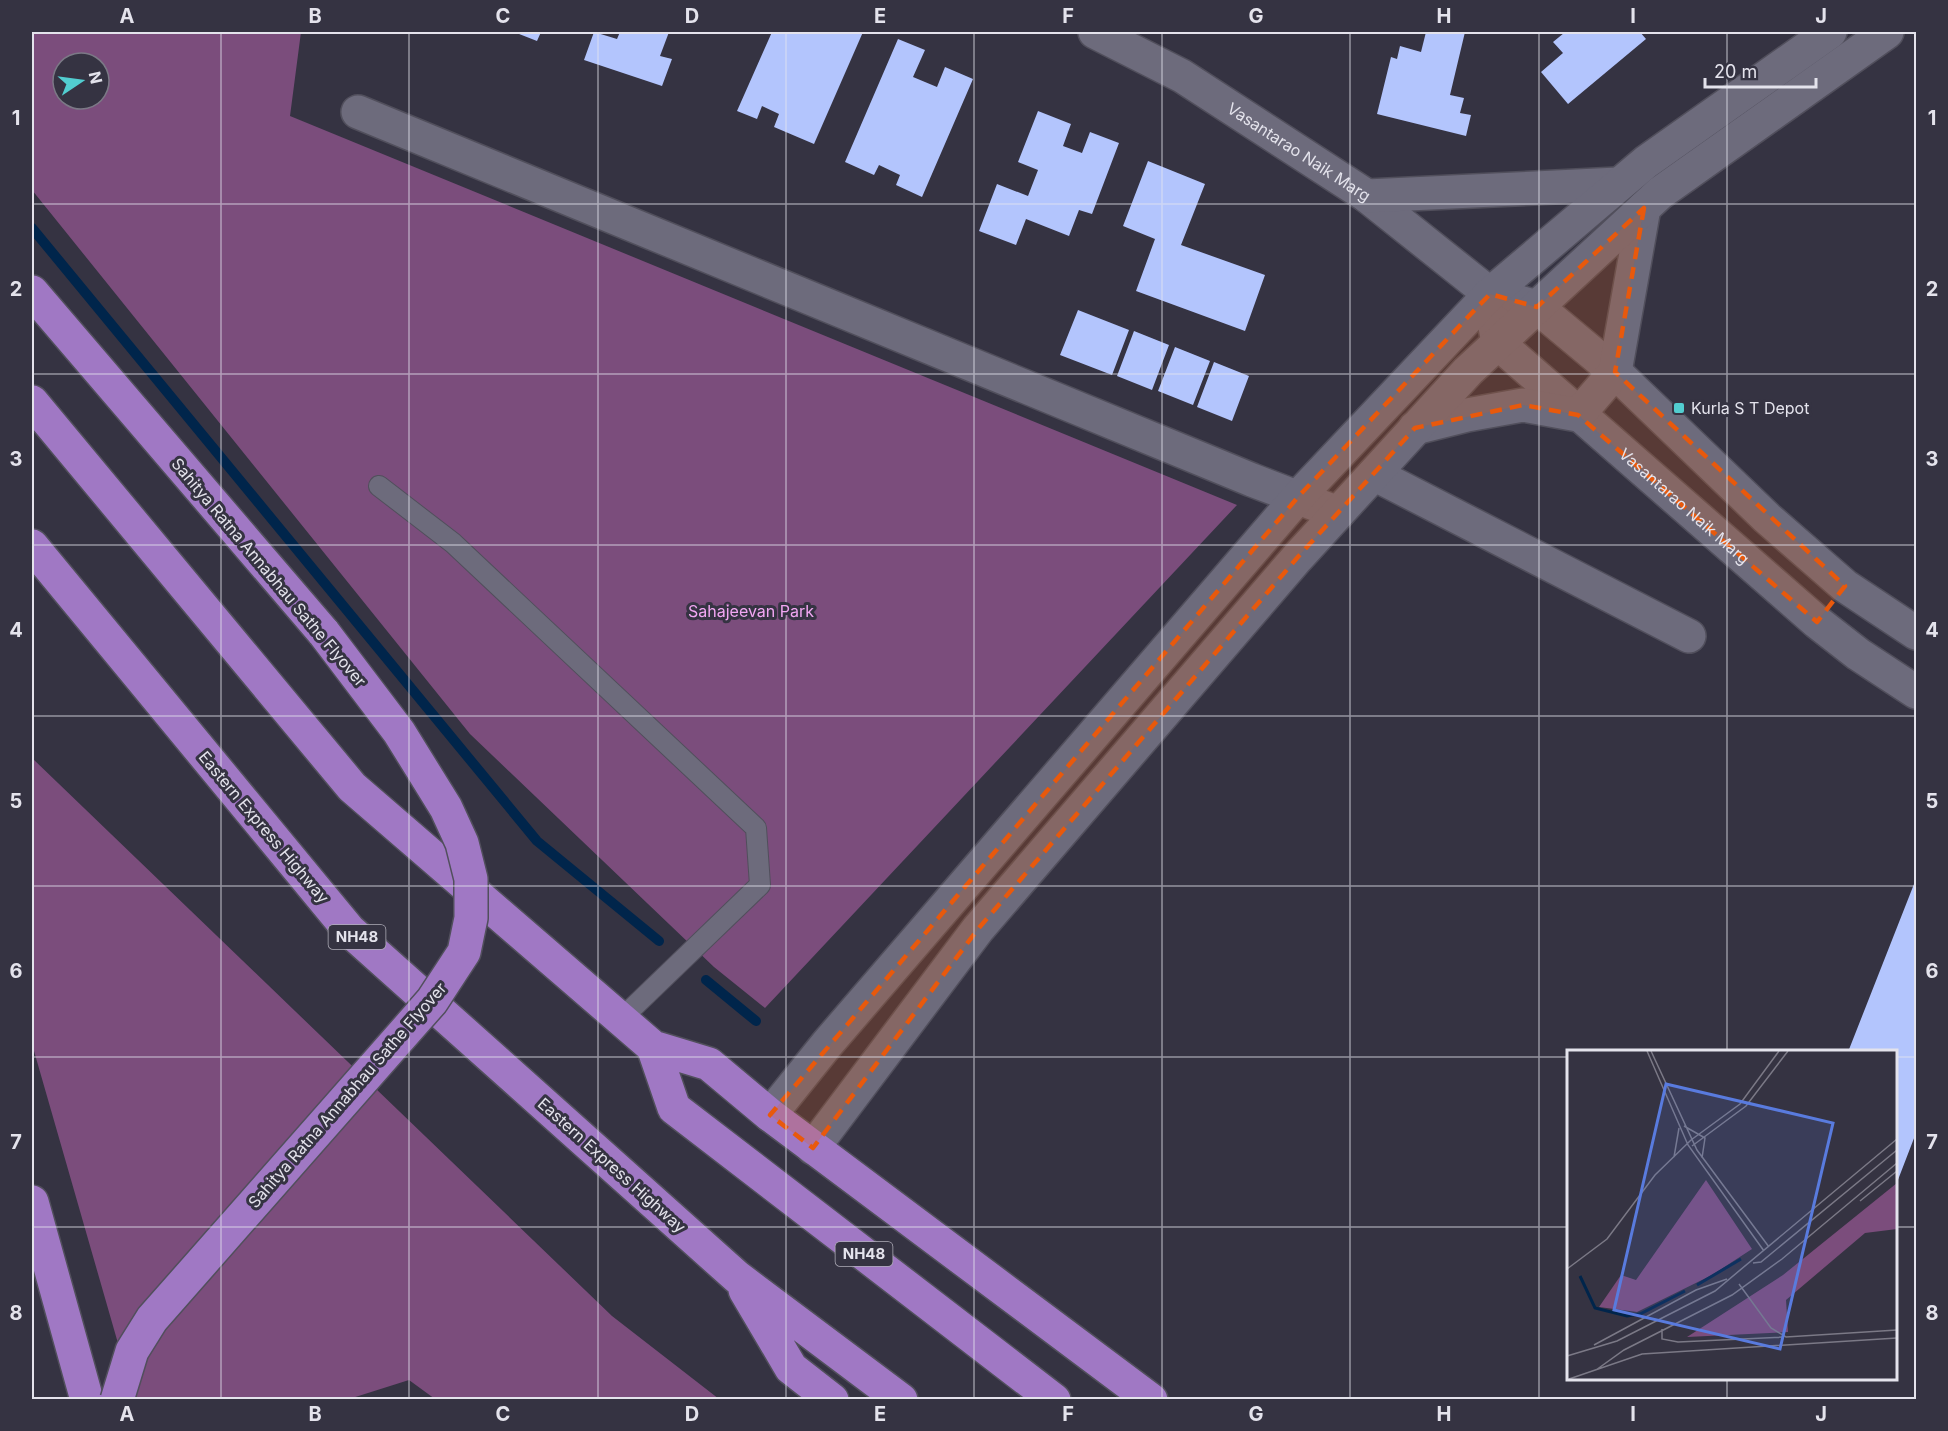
<svg xmlns="http://www.w3.org/2000/svg" width="1948" height="1431" font-family="Inter,sans-serif">
<style>
.green{fill:#7b4d7c;fill-rule:evenodd}
.lines{fill:none;stroke-linecap:round;stroke-linejoin:round}
.stream{stroke:#00254b;stroke-width:10}
.building{fill:#b3c5fd}
.service-casing{stroke:#514f5c;stroke-width:22}
.minor-casing{stroke:#514f5c;stroke-width:36}
.tertiary-casing{stroke:#514f5c;stroke-width:36}
.trunk-casing{stroke:#514f5c;stroke-width:36}
.service{stroke:#6d6b7c;stroke-width:20}
.minor{stroke:#6d6b7c;stroke-width:33}
.tertiary{stroke:#6d6b7c;stroke-width:33}
.trunk{stroke:#a078c4;stroke-width:33}
.trunk-bridge-casing{stroke:#514f5c;stroke-width:36;stroke-linecap:butt}
.trunk-bridge{stroke:#a078c4;stroke-width:33}
.marked{fill:#e8590c;fill-opacity:0.2;stroke:#e8590c;stroke-width:4.5;stroke-dasharray:12 8;stroke-linejoin:round}
.grid{fill:none;stroke:#e4e3ec;stroke-width:1.5;stroke-opacity:0.55}
.poi-dot{fill:#52cdd0;stroke:#353342;stroke-width:2}
.labels{text-anchor:middle;stroke-width:6;stroke-linejoin:round;paint-order:stroke}
.shield{fill:#353342;stroke:#b0aeb9;stroke-width:1.5}
.shield-label{font-size:15px;font-weight:bold;fill:#e4e3ec}
.street-label{font-size:16px;fill:#e4e3ec;stroke:#353342}
.poi-label{font-size:16px;fill:#e4e3ec;stroke:#353342;text-anchor:start}
.park-label{font-size:16px;fill:#f2a7f3;stroke:#353342}
.inset-river{fill:none;stroke:#00254b;stroke-width:3}
.inset-road{fill:none;stroke:#7b7986;stroke-width:1.5}
.view{fill:#597bde;fill-opacity:0.15;stroke:#597bde;stroke-width:3}
.inset-edge{fill:none;stroke:#e4e3ec;stroke-width:3}
.neatline{fill:none;stroke:#e4e3ec;stroke-width:2}
.grid-label{font-size:20px;text-anchor:middle;font-weight:bold;fill:#e4e3ec}
</style>
<rect width="100%" height="100%" fill="#353342"/>
<path class="green" d="M32,32h269l-11,84 947,389 -472,503 -51,-41 -244,-233 -438,-544zM63,63h36v36h-36z
M32,758l580,558 107,83h-284l-26,-19 -60,19h-215l-102,-355z"/>
<g class="lines">
<path class="stream" d="M32,228l505,613 122,100
M706,980l50,41"/>
</g>
<path class="building" d="M514,32h27l-4,9z
M594,32l23,7 3,-7h49l-9,24 12,3 -10,27 -78,-26z
M772,32h49l5,2 1,-2h36l-49,112 -40,-17 5,-13 -17,-8 -5,13 -20,-8z
M1426,32h39l-15,63 14,3 -4,15 11,2 -5,21 -89,-22 14,-57 6,2 3,-13 21,6z
M1563,32h77l6,7 -78,65 -27,-32 22,-19 -10,-11 11,-9z
M898,39l27,11 -12,27 24,10 8,-20 28,12 -51,118 -26,-12 4,-10 -21,-10 -5,10 -29,-13z
M1038,111l33,13 -8,22 19,7 8,-21 29,11 -27,71 -13,-4 -10,26 -43,-17 -10,26 -37,-14 18,-47 31,12 10,-26 -20,-8z
M1148,161l57,23 -24,61 84,30 -20,56 -109,-40 19,-52 -32,-13z
M1078,310l51,20 -17,45 -52,-20z
M1134,331l35,14 -17,45 -35,-14z
M1175,347l35,14 -17,44 -35,-14z
M1214,362l35,14 -17,45 -35,-14z
M1916,879v254l-20,52v-133h-48z"/>
<g class="lines">
<defs>
<path id="service" d="M379,486l74,57 303,285 4,57 -139,134"/>
<path id="minor" d="M358,112l894,368 86,33
M1374,474l315,162"/>
<g id="tertiary">
<path id="s1" d="M1095,32l87,44 185,120 123,98 47,13 78,65 152,146 78,68 71,47"/>
<path d="M1367,196l251,-12"/>
<path id="s2" d="M1494,321l4,22 319,279 41,32 58,38"/>
<path d="M1415,428l52,-13 56,-10 55,10 37,-43 29,-164"/>
<path d="M770,1115l57,-71 471,-547 192,-203 156,-132 184,-130"/>
<path d="M813,1148l165,-219 319,-371 171,-187 192,-178 227,-161"/>
</g>
<path id="trunk" d="M32,292l292,341
M32,402l320,385 301,260 56,17 61,51 381,285
M32,546l317,384 388,347 164,123
M653,1047l21,61 380,292
M32,1202l55,198
M745,1290l46,78 41,32"/>
</defs>
<use href="#service" class="service-casing"/>
<use href="#minor" class="minor-casing"/>
<use href="#tertiary" class="tertiary-casing"/>
<use href="#trunk" class="trunk-casing"/>
<use href="#service" class="service"/>
<use href="#minor" class="minor"/>
<use href="#tertiary" class="tertiary"/>
<use href="#trunk" class="trunk"/>
<defs>
<path id="trunk-bridge" d="M117,1400l15,-49 20,-32 280,-318 32,-49 7,-34v-39l-9,-36 -16,-35 -47,-76 -75,-99"/>
</defs>
<use href="#trunk-bridge" class="trunk-bridge-casing"/>
<use href="#trunk-bridge" class="trunk-bridge"/>
</g>
<path class="marked" d="M1644,208l-29,164 230,214 -28,36 -239,-207 -55,-10 -108,23 -118,130 -319,371 -165,219 -43,-33 528,-618 170,-180 22,-23 47,13z"/>
<path class="grid" d="M221,32v1368M409,32v1368M598,32v1368M786,32v1368M974,32v1368M1162,32v1368M1350,32v1368M1539,32v1368M1727,32v1020M32,204h1884M32,374h1884M32,545h1884M32,716h1884M32,886h1884M32,1057h1536M1896,1057h20M32,1227h1536M1896,1227h20M1727,1378v22"/>
<rect class="poi-dot" x="1673" y="402" width="12" height="12" rx="3"/>
<g class="labels">
<g class="shield">
<rect x="328.5" y="925" width="57" height="24" rx="4.5"/>
<rect x="835.5" y="1242" width="57" height="24" rx="4.5"/>
</g>
<g class="shield-label">
<text x="357" y="942">NH48</text>
<text x="864" y="1259">NH48</text>
</g>
<g class="street-label">
<text dy="6" stroke="none"><textPath href="#s1" startOffset="237">Vasantarao Naik Marg</textPath></text>
<text dy="6" stroke="none"><textPath href="#s2" startOffset="270">Vasantarao Naik Marg</textPath></text>
<text transform="translate(269 572) rotate(50)" y="6">Sahitya Ratna Annabhau Sathe Flyover</text>
<text transform="translate(264 827) rotate(50)" y="6">Eastern Express Highway</text>
<text transform="translate(347 1095) rotate(-49)" y="6">Sahitya Ratna Annabhau Sathe Flyover</text>
<text transform="translate(612 1165) rotate(42)" y="6">Eastern Express Highway</text>
</g>
<g class="poi-label">
<text x="1691" y="414">Kurla S T Depot</text>
</g>
<g class="park-label">
<text x="751" y="617">Sahajeevan Park</text>
</g>
</g>
<g transform="translate(1567 1050)">
<rect width="330" height="330" fill="#353342"/>
<path d="M139,130l46,69 -40,26 -75,37 -38,-5 22,-32 15,5zM330,133v46l-32,4 -79,67 2,32 -101,5 96,-62z" fill="#7b4d7c"/>
<path class="inset-river" d="M13,226l15,32 32,8 13,-2 45,-23M130,235l44,-26"/>
<path class="inset-road" d="M80,1l41,94 76,106M84,1l46,99 72,97M117,76l21,12 -3,20M125,96l54,-40 42,-55M107,107l5,-29M293,151l37,-30M186,213l8,-1 136,-112M0,219l40,-30 48,-64 36,-35 49,-36 39,-53M172,234l32,44 15,9 111,-7M95,279v10l16,3 105,-5M27,295l102,-55 31,-11M0,306l50,-15 98,-50 182,-152M29,320l28,-20 108,-55 50,-36 115,-96M2,329l73,-25 255,-16"/>
<path class="view" d="M99,34l167,39 -53,226 -166,-39z"/>
<rect width="330" height="330" class="inset-edge"/>
</g>
<rect width="1948" height="1431" fill="none" stroke="#353342" stroke-width="66"/>
<g transform="translate(81 81) rotate(77)"><circle r="28" fill="#353342" stroke="#7b7986" stroke-width="1.5"/>
<path d="M0-4.5L10 22L0 15L-10 22Z" fill="#52cdd0"/>
<text y="-9" font-size="16" font-weight="bold" text-anchor="middle" fill="#e4e3ec">N</text>
</g>
<path d="M1705 78v9h111v-9" fill="none" stroke="#e4e3ec" stroke-width="3"/>
<text x="1714" y="78" font-size="18" fill="#e4e3ec" stroke="#353342" stroke-width="4.5" paint-order="stroke">20 m</text>
<rect x="33" y="33" width="1882" height="1365" class="neatline"/>
<g class="grid-label">
<text x="127" y="23">A</text>
<text x="315" y="23">B</text>
<text x="503" y="23">C</text>
<text x="692" y="23">D</text>
<text x="880" y="23">E</text>
<text x="1068" y="23">F</text>
<text x="1256" y="23">G</text>
<text x="1444" y="23">H</text>
<text x="1633" y="23">I</text>
<text x="1821" y="23">J</text>
<text x="16" y="125">1</text>
<text x="1932" y="125">1</text>
<text x="16" y="296">2</text>
<text x="1932" y="296">2</text>
<text x="16" y="466">3</text>
<text x="1932" y="466">3</text>
<text x="16" y="637">4</text>
<text x="1932" y="637">4</text>
<text x="16" y="808">5</text>
<text x="1932" y="808">5</text>
<text x="16" y="978">6</text>
<text x="1932" y="978">6</text>
<text x="16" y="1149">7</text>
<text x="1932" y="1149">7</text>
<text x="16" y="1320">8</text>
<text x="1932" y="1320">8</text>
<text x="127" y="1421">A</text>
<text x="315" y="1421">B</text>
<text x="503" y="1421">C</text>
<text x="692" y="1421">D</text>
<text x="880" y="1421">E</text>
<text x="1068" y="1421">F</text>
<text x="1256" y="1421">G</text>
<text x="1444" y="1421">H</text>
<text x="1633" y="1421">I</text>
<text x="1821" y="1421">J</text>
</g>
</svg>
